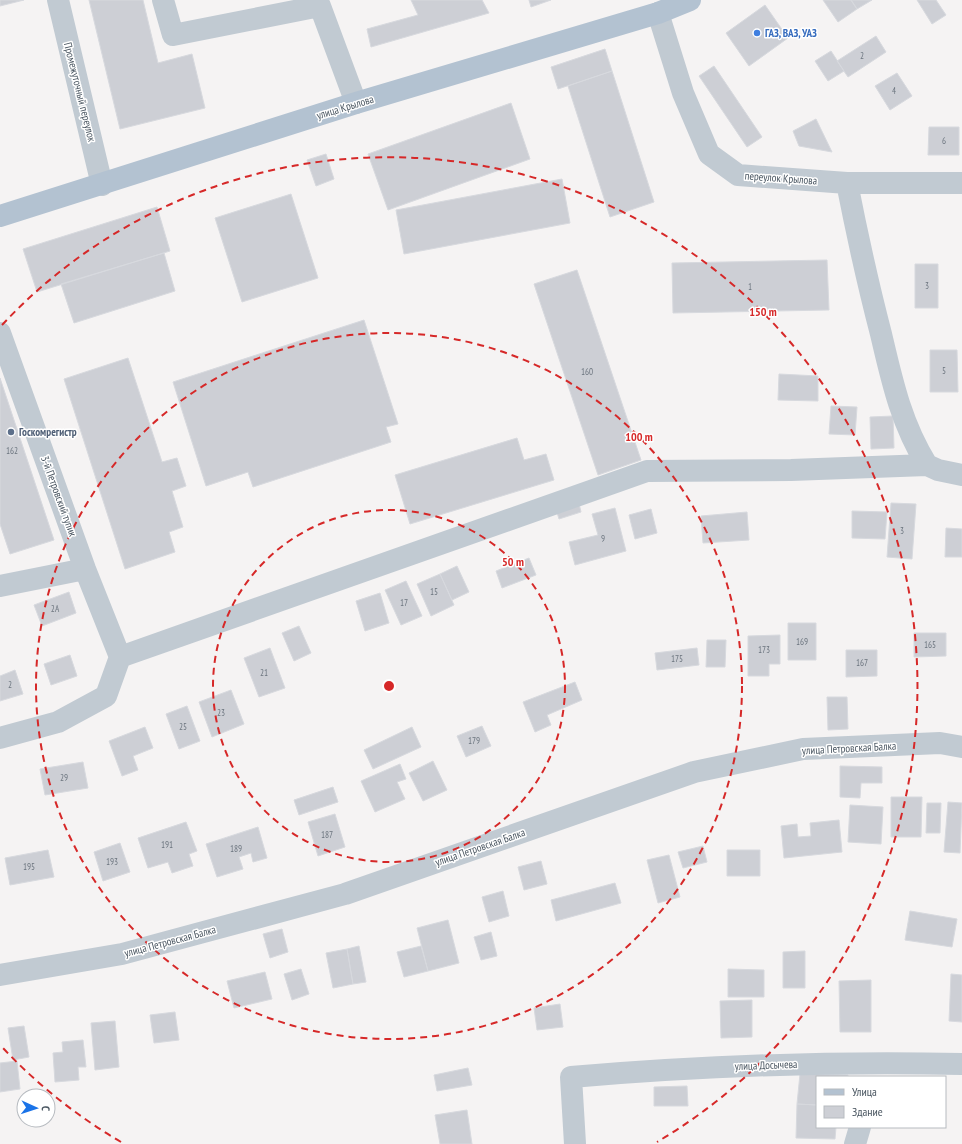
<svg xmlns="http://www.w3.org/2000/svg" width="962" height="1144" font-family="'PT Sans Narrow',sans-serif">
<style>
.building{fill:#cdcfd5;stroke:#d7d9de}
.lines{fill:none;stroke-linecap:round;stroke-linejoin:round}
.minor{stroke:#c1cad2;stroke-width:22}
.major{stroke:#b3c2d1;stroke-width:22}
.ring{fill:none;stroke:#d62828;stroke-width:2;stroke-dasharray:7 5}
.shop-dot{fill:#3f7fe0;stroke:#fff;stroke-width:1.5}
.service-dot{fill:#5c6f8a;stroke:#fff;stroke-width:1.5}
.labels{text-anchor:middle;stroke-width:3;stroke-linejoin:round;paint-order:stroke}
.number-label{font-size:9px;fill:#6b747e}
.shop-label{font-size:11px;font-weight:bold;fill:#366cbe;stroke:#fff;text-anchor:start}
.street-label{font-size:11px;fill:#4a5661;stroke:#fff}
.service-label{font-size:11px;font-weight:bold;fill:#4e5e75;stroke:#fff;text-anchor:start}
.centre{fill:#d62828;stroke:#fff;stroke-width:2}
.ring-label{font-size:12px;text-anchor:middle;font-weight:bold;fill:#d62828;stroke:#fff;stroke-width:3;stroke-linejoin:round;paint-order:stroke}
</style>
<rect width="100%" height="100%" fill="#f5f3f3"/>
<path class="building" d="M0,0h24l-24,6z
M89,0h54l15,63 34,-9 13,54 -85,21z
M411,0h71l7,13 -118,34 -4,-18 51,-14z
M529,0h22l-20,7z
M823,0h28l6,9 -19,13z
M851,0h21l-15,9z
M917,0h19l10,15 -14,9z
M765,5l23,33 -39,28 -23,-33z
M876,36l10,16 -38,25 -11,-16z
M605,49l7,22 -54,18 -7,-22z
M831,51l13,20 -16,10 -13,-20z
M714,66l48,71 -15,10 -48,-71z
M612,71l42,131 -44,15 -42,-131z
M897,73l15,23 -22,14 -15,-24z
M511,103l19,56 -142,51 -20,-56z
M816,119l16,33 -33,-6 -6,-15z
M929,127h30v28h-31z
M326,154l8,25 -18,7 -9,-26z
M562,179l8,44 -166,31 -8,-44z
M291,194l27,84 -76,24 -27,-84z
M157,207l13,44 -133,41 -14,-43z
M164,253l11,38 -101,32 -13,-39z
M827,260l2,50 -156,3 -1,-50z
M915,264h23v44h-23z
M577,270l64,190 -43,15 -64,-191z
M364,320l34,104 -12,3 5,15 -138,45 -5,-15 -42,14 -33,-104z
M930,350h27l1,42h-28z
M128,358l34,104 15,-4 9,28 -14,5 11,36 -14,5 6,20 -50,17 -61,-190z
M779,374l39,2v25l-40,-1z
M0,378l54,162 -44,14 -10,-30z
M831,406l26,1 -2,28 -26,-1z
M893,416l1,32 -23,1 -1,-32z
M517,438l7,22 22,-6 8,26 -144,44 -15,-49z
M578,499l3,13 -22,7 -4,-13z
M891,503l25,1 -4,55 -25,-2z
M615,508l11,43 -51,14 -6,-23 29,-7 -6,-21z
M651,509l6,24 -22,6 -6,-24z
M852,511l35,1 -2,27 -33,-1z
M747,512l2,28 -46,3 -2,-27z
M946,528l16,1v28h-17z
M529,558l7,17 -34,13 -6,-17z
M457,566l12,26 -17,8 -12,-26z
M440,574l14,31 -23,11 -14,-32z
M406,581l16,35 -21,9 -16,-35z
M69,592l7,21 -34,13 -8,-21z
M380,593l9,30 -24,8 -9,-30z
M788,623h28v37h-28z
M299,626l12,27 -17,8 -12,-28z
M914,633h32v23l-32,1z
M780,635v29h-11v12h-21v-40z
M707,640h19l-1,27h-19z
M270,648l15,40 -26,9 -15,-39z
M697,648l2,17 -42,5 -2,-17z
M846,650h31v26l-31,1z
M70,655l7,21 -26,9 -7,-21z
M15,670l8,24 -23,7v-25z
M575,682l7,18 -35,15 4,10 -16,7 -12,-30z
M231,690l13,34 -32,13 -13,-35z
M827,697h20l1,32 -20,1z
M187,706l13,35 -21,8 -13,-35z
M482,726l9,20 -25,11 -9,-21z
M145,727l8,21 -20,8 5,14 -16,6 -13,-35z
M412,727l9,20 -48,22 -9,-19z
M433,761l14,29 -24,11 -14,-28z
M83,762l5,26 -43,7 -5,-26z
M400,764l6,15 -9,3 8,17 -30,13 -14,-31z
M840,766l42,1v16h-21l-1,15 -20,-1z
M333,787l5,15 -39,13 -5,-15z
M891,797h31l-1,40h-30z
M948,802l14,1 -2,50 -16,-1z
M927,803h14l-1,30h-14z
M850,805l33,2 -2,37 -33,-2z
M335,814l10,33 -27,9 -10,-34z
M839,820l3,32 -58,6 -3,-32 16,-2 1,13 13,-1 -1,-13z
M186,822l11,29 -8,3 4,12 -21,7 -4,-11 -20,6 -10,-30z
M258,827l9,31 -14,4 -2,-9 -12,4 4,12 -26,8 -11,-33z
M120,843l10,29 -27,9 -9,-29z
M703,846l4,16 -24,6 -5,-16z
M48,850l6,27 -44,8 -5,-27z
M727,850h33v26h-33z
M669,855l11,42 -22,6 -11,-43z
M541,861l6,23 -23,6 -6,-23z
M615,883l6,20 -65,18 -5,-21z
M503,891l6,25 -20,6 -7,-25z
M910,911l47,8 -5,28 -47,-7z
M448,920l11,43 -31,8 -11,-43z
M282,929l6,23 -18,6 -7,-24z
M491,932l6,24 -16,4 -7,-23z
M359,946l7,36 -13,2 -6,-35z
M421,946l7,25 -24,6 -7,-25z
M347,949l6,35 -20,4 -7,-35z
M805,951v37h-22v-36z
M301,969l8,25 -17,6 -8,-26z
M728,969l36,1v27h-36z
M265,972l7,27 -38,9 -7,-27z
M951,974l11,1v47l-13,-1z
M871,980v52h-31l-1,-51z
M752,1000v37l-31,1 -1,-37z
M560,1004l3,23 -26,3 -3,-22z
M175,1012l4,28 -25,3 -4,-28z
M115,1021l4,46 -24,3 -4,-47z
M24,1026l5,31 -16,3 -5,-32z
M83,1040l3,27h-8l1,13 -24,2 -2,-29 10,-1 -1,-10z
M17,1061l3,28 -20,3v-29z
M468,1068l4,17 -35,6 -3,-16z
M800,1074l48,1v2h-31v28l-20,-1z
M687,1086l1,20h-34v-19z
M797,1104l20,1v22h19l-1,12 -39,-1z
M467,1110l5,34h-32l-5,-29z"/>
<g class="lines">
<path class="minor" d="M58,0l44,185
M163,0l10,35 147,-29 36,97
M658,13l25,80 26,61 29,21 109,8h115
M847,183c10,51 21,101 34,151 11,47 20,89 46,131
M0,333l85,236 35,88 527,-186 144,-1 136,-5 11,5 24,5
M0,586l85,-17
M0,738l58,-16 48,-26 14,-39
M0,975l122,-21 223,-60 349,-122 109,-23 137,-6 22,4
M575,1144l-4,-67c130,-11 260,-16 391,-13
M855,1144l5,-17"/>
<path class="major" d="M0,216l356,-113 302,-90 32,-13"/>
</g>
<g class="ring">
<circle cx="389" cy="686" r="176"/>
<circle cx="389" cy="686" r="353"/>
<path d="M121 1142A529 529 0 0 1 2 1047M2 325A529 529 0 1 1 657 1142"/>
</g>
<circle class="shop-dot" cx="757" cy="33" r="4"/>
<circle class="service-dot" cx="11" cy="432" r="4"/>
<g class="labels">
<g class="number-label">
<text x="862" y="59">2</text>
<text x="894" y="94">4</text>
<text x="944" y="144">6</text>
<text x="927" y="289">3</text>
<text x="750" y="290">1</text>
<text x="944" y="374">5</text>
<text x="587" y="375">160</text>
<text x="12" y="454">162</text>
<text x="902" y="534">3</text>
<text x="603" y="542">9</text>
<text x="434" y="595">15</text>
<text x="404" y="606">17</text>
<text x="55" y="612">2А</text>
<text x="802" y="645">169</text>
<text x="930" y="648">165</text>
<text x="764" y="653">173</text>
<text x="677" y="662">175</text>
<text x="862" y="666">167</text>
<text x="264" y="676">21</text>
<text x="10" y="688">2</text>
<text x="221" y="716">23</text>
<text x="183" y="730">25</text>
<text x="474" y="744">179</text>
<text x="64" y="781">29</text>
<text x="327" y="838">187</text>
<text x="167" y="848">191</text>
<text x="236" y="852">189</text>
<text x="112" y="865">193</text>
<text x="29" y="870">195</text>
</g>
<g class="shop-label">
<text x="765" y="37">ГАЗ, ВАЗ, УАЗ</text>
</g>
<g class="street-label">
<text transform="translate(80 92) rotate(76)" y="4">Промежуточный переулок</text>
<text transform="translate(345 107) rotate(-17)" y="4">улица Крылова</text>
<text transform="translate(781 178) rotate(4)" y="4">переулок Крылова</text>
<text transform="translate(59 496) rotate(70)" y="4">3-й Петровский тупик</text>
<text transform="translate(849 748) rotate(-3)" y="4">улица Петровская Балка</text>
<text transform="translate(480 847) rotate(-19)" y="4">улица Петровская Балка</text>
<text transform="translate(170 941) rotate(-15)" y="4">улица Петровская Балка</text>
<text transform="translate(766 1065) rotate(-2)" y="4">улица Досычева</text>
</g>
<g class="service-label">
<text x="19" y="436">Госкомрегистр</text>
</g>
</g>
<circle cx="389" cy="686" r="6" class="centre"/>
<g class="ring-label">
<text x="763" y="316">150 m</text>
<text x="639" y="441">100 m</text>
<text x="513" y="566">50 m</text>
</g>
<rect x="816" y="1076" width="130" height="52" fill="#ffffff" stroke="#b7bbc0"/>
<rect x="824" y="1089" width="20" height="6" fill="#b3c2d1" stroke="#b7bbc0"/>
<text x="852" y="1096" font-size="12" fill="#4a5661">Улица</text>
<rect x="824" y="1106" width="20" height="12" fill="#cdcfd5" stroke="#b7bbc0"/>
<text x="852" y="1116" font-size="12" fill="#4a5661">Здание</text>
<g transform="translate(36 1108) rotate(93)"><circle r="19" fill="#ffffff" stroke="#b7bbc0"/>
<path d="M0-3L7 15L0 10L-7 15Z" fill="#1a73e8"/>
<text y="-6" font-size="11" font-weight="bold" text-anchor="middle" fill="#4a5661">С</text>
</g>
</svg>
